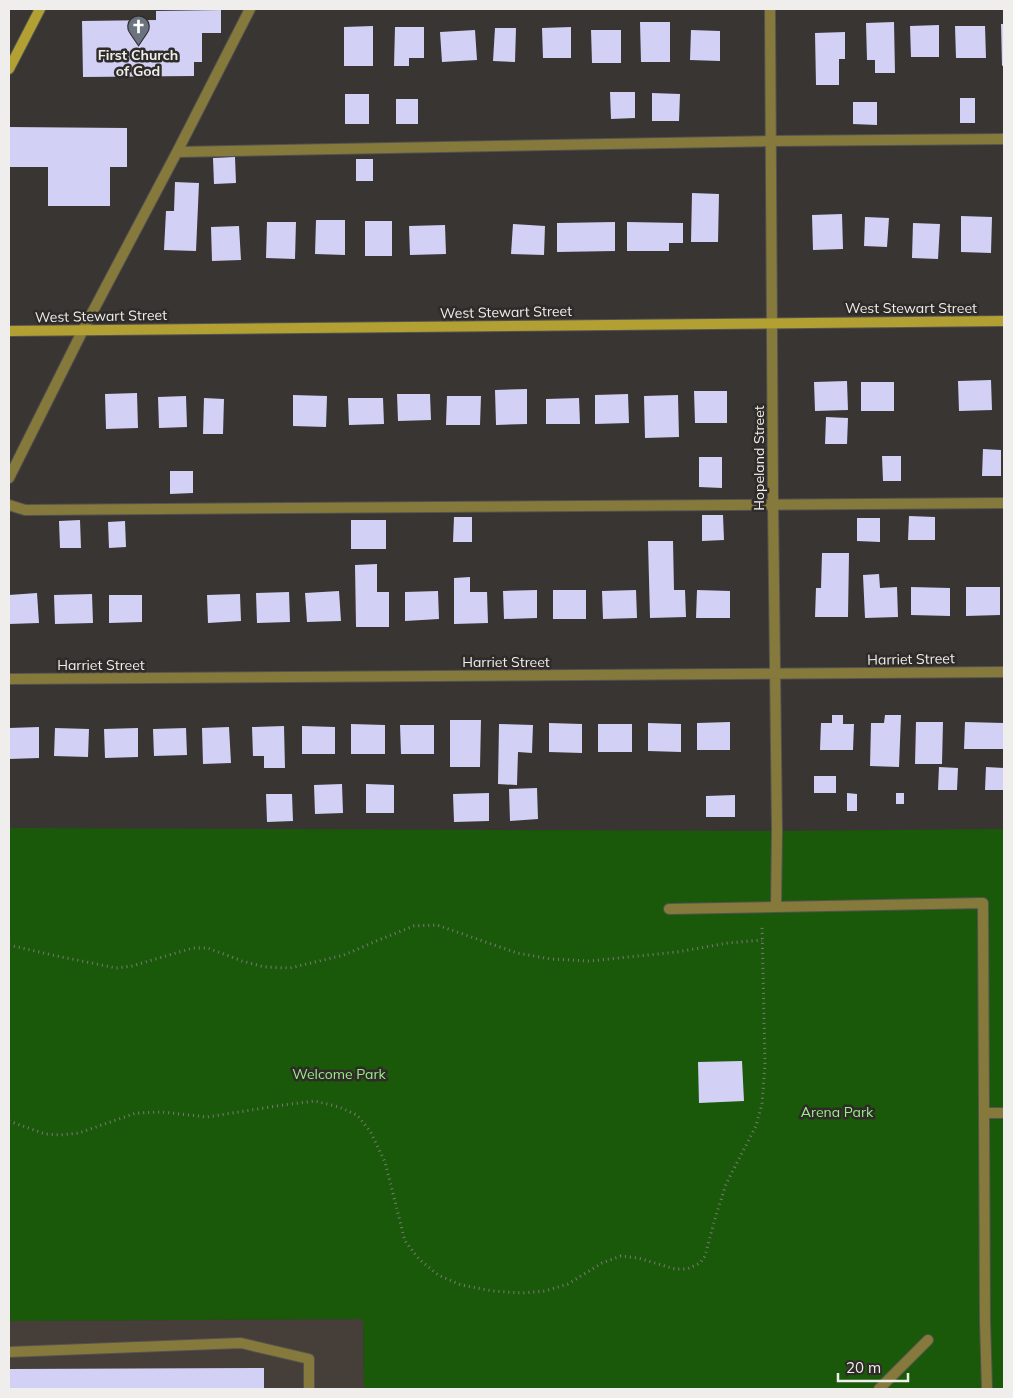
<svg xmlns="http://www.w3.org/2000/svg" width="1013" height="1398" font-family="Mulish,sans-serif">
<style>
.built{fill:#463e38}
.green{fill:#1b590a}
.building{fill:#d3d0f5}
.lines{fill:none;stroke-linecap:round;stroke-linejoin:round}
.lane-casing{stroke:#555350;stroke-width:12}
.street-casing{stroke:#555350;stroke-width:12}
.secondary-casing{stroke:#555350;stroke-width:12}
.path{stroke:#7b7876;stroke-width:3;stroke-dasharray:1 4;stroke-linecap:butt}
.lane{stroke:#857a3c;stroke-width:10}
.street{stroke:#857a3c;stroke-width:10}
.secondary{stroke:#b3a033;stroke-width:10}
.labels{text-anchor:middle;stroke-width:5;stroke-linejoin:round;paint-order:stroke}
.poi-label{font-size:14px;font-weight:bold;fill:#f0eeed;stroke:#2e2b28}
.street-label{font-size:14px;fill:#f0eeed;stroke:#2e2b28}
.park-label{font-size:14px;fill:#9aee89;stroke:#2e2b28}
</style>
<rect width="100%" height="100%" fill="#383532"/>
<path class="built" d="M363,1319l1,70h-355v-68z"/>
<path class="green" d="M9,828l768,3 227,-2v560h-640l-1,-70 -354,2z"/>
<path class="building" d="M221,10v23h-19v29h-8v14l-111,1 -1,-56 74,-1v-9z
M640,22h30v40h-29z
M894,22l1,51h-20v-13h-8l-1,-37z
M1001,24h3v41l-2,1z
M939,25v32h-28l-1,-31z
M373,26v40h-29v-39z
M955,26h30l1,32h-30z
M395,27h29v31h-15v8h-15z
M571,27v31h-28l-1,-30z
M495,28h21l-1,34 -22,-1z
M475,30l2,30 -35,2 -2,-30z
M591,30h30v33h-29z
M691,30l29,1v30l-30,-1z
M845,32v27h-6v26h-23l-1,-52z
M610,92h25v26l-24,1z
M652,93l28,1 -1,27h-27z
M345,94h24v30h-24z
M960,98h15v25h-15z
M396,99h22v25h-22z
M853,102h24v23l-24,-1z
M9,127l118,1v39h-17v39h-62v-39h-39z
M235,157l1,26 -22,1 -1,-26z
M356,159h17v22h-17z
M175,182l24,1 -3,68 -32,-1 2,-39h8z
M692,193l27,1 -1,48h-27z
M842,214l1,35 -30,1 -1,-35z
M961,216l31,1 -1,36 -30,-1z
M865,217l24,1 -2,29 -23,-1z
M316,220h29v35l-30,-1z
M365,221h27v35h-27z
M267,222h29l-1,37 -29,-1z
M615,222v29l-58,1v-29z
M627,222l56,1v20h-14v8h-42z
M913,223l27,1 -2,35 -26,-1z
M513,224l32,2 -1,29 -33,-1z
M445,225l1,29 -36,1 -1,-29z
M239,226l2,34 -29,1 -1,-34z
M991,380l1,30 -33,1 -1,-30z
M847,381l1,29 -33,1 -1,-29z
M861,382h33v29h-33z
M527,389v35l-31,1 -1,-35z
M694,391h33v32h-32z
M137,393l1,35 -32,1 -1,-35z
M397,394h33l1,26 -33,1z
M628,394l1,29 -34,1v-29z
M293,395l34,1 -1,31 -33,-1z
M678,395l1,42 -34,1 -1,-42z
M186,396l1,31 -28,1 -1,-31z
M447,396h34l-1,29h-34z
M204,398l20,1 -1,35h-20z
M348,398h35l1,26 -35,1z
M579,398l1,26h-34v-25z
M826,417l22,1 -1,26h-22z
M983,449l18,1v26h-19z
M882,456h19v25h-18z
M699,457h23v31l-23,-1z
M170,471h23v22l-23,1z
M702,515h21l1,25 -22,1z
M909,516l26,1v23h-27z
M454,517h18v25h-19z
M857,518h23v24l-23,-1z
M80,520l1,28h-21l-1,-27z
M351,520h35v29h-35z
M125,521l1,26 -17,1 -1,-26z
M648,541h25l1,49h11l1,27 -36,1z
M822,553h27l-1,64h-33l1,-29h5z
M377,564v28h12v35h-33l-1,-62z
M879,574l1,14 17,-1 1,30 -33,1 -2,-43z
M470,577v15h17l1,31 -34,1v-46z
M911,587l39,1v28l-39,-1z
M966,587h34v28l-34,1z
M537,590v28l-33,1 -1,-28z
M553,590h33v29h-33z
M636,590l1,28 -34,1 -1,-28z
M697,590l33,1v27h-34z
M339,591l2,30 -34,1 -2,-29z
M438,591l1,28 -34,2v-29z
M289,592l1,30 -33,1 -1,-30z
M37,593l2,30 -30,1v-29z
M92,594l1,29 -38,1 -1,-29z
M240,594l1,27 -33,2 -1,-28z
M109,595h33v27l-33,1z
M832,715h11v9h11l-1,26h-33l1,-27h11z
M885,715h16l-2,52 -29,-1 1,-43h13z
M450,720h31l-1,47h-30z
M730,722v28h-33v-27z
M916,722h27l-1,42h-27z
M965,722l39,1v26h-40z
M549,723l33,1v29l-33,-1z
M648,723l33,1v28l-33,-1z
M351,724l34,1v29h-34z
M499,724l34,1 -1,28 -14,-1 -1,33 -19,-1z
M598,724h34v28h-34z
M400,725h34v29h-33z
M284,726l1,42h-21v-12h-11l-1,-29z
M302,726l33,1v27h-33z
M39,727v31l-30,1v-31z
M229,727l2,36 -28,1 -1,-36z
M55,728l34,1 -1,28 -34,-1z
M138,728v29l-33,1 -1,-29z
M186,728l1,27 -33,1 -1,-27z
M939,767l19,1 -1,22h-19z
M986,767l18,1v22h-19z
M814,776h22v17h-22z
M342,784l1,29 -28,1 -1,-29z
M366,784l28,1v28h-28z
M537,788l1,31 -28,2 -1,-32z
M489,793v28l-35,1 -1,-28z
M847,793l10,1v17h-10z
M896,793h8v11h-8z
M266,794h26l1,27 -26,1z
M735,795v22h-29v-21z
M742,1061l2,40 -45,2 -1,-41z
M264,1368v21h-255v-20z"/>
<g class="lines">
<defs>
<path id="lane" d="M177,152l594,-11 233,-2
M9,478l74,-148 94,-178 73,-143
M9,505l16,5 979,-7
M669,909l314,-6 2,418 2,68
M984,1113h20
M9,1352l232,-9 68,16v30
M879,1389l49,-49"/>
<path id="street" d="M770,9l3,494 4,328 -1,76
M9,679l995,-7"/>
<path id="secondary" d="M9,69l31,-60
M9,331l995,-10"/>
</defs>
<use href="#lane" class="lane-casing"/>
<use href="#street" class="street-casing"/>
<use href="#secondary" class="secondary-casing"/>
<path class="path" d="M9,945l43,10 64,13 16,-2 61,-18h15l34,13 22,6 26,1 54,-13 37,-16 33,-13 23,-1 80,28 34,6 39,2 87,-9 51,-9 34,-3
M9,1121l36,13 15,1 19,-2 57,-20 26,-1 45,5 76,-12 32,-4 24,6 18,8 13,16 15,31 20,79 14,18 19,16 23,10 32,6 29,2 23,-2 23,-7 34,-21 19,-7 17,2 37,11h12l13,-6 5,-7 9,-34 12,-38 30,-58 6,-22 3,-40 -3,-140"/>
<use href="#lane" class="lane"/>
<use href="#street" class="street"/>
<use href="#secondary" class="secondary"/>
</g>
<defs>
<symbol id="church-pin" viewBox="-11 -11 22 30"><path d="M0 17L-7.5 6A9.5 9.5 0 1 1 7.5 6Z" fill="#6b7280" stroke="#2e2b28"/><path d="M-1.2-6h2.4v3.5h3.3v2.4h-3.3V6h-2.4V-.1h-3.3v-2.4h3.3Z" fill="#fff"/></symbol>
</defs>
<g fill-rule="evenodd">
<use href="#church-pin" x="126" y="14" width="25" height="34"/>
</g>
<g class="labels">
<g class="poi-label">
<text x="138" y="60">First Church<tspan x="138" dy="16">of God</tspan></text>
</g>
<g class="street-label">
<text x="911" y="313">West Stewart Street</text>
<text transform="translate(506 312) rotate(-1)" y="5">West Stewart Street</text>
<text transform="translate(101 316) rotate(-1)" y="5">West Stewart Street</text>
<text transform="translate(759 458) rotate(-90)" y="5">Hopeland Street</text>
<text transform="translate(911 659) rotate(-1)" y="5">Harriet Street</text>
<text x="506" y="667">Harriet Street</text>
<text x="101" y="670">Harriet Street</text>
</g>
<g class="park-label">
<text x="339" y="1079">Welcome Park</text>
<text x="837" y="1117">Arena Park</text>
</g>
</g>
<rect width="1013" height="1398" fill="none" stroke="#f0eeed" stroke-width="20"/>
<path d="M838 1373v8h70v-8" fill="none" stroke="#f0eeed" stroke-width="2.5"/>
<text x="846" y="1373" font-size="15" fill="#f0eeed" stroke="#2e2b28" stroke-width="4" paint-order="stroke">20 m</text>
</svg>
